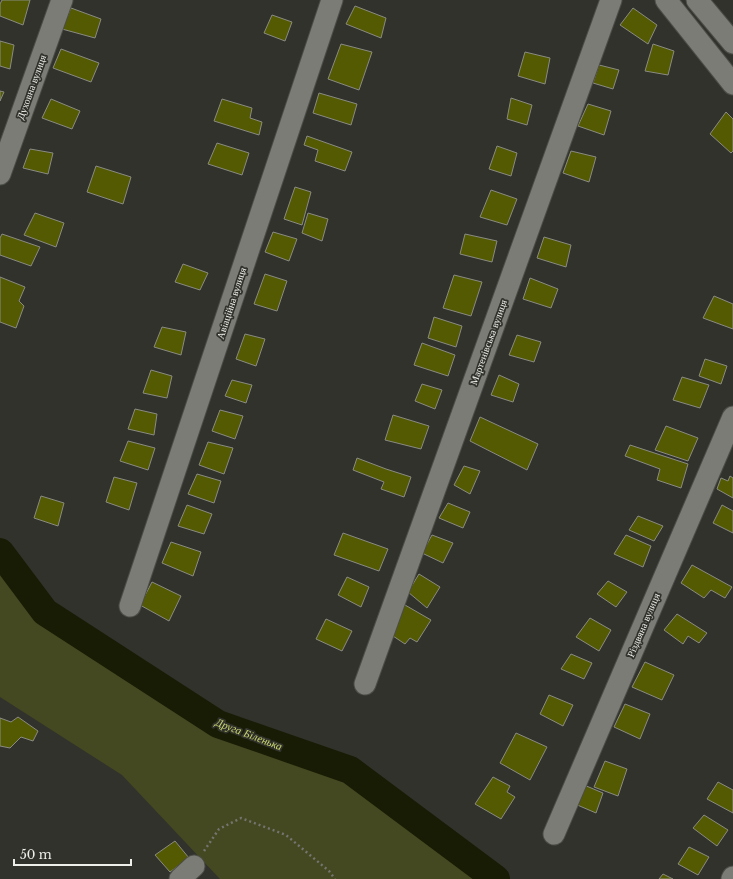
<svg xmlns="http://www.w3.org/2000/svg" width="733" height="879" font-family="'Libre Baskerville',serif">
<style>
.green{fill:#454921}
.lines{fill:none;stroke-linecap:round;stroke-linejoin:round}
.river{stroke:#191c05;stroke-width:28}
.building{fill:#535a02;stroke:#8a8b83}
.minor-casing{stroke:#4c4d48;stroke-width:23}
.path{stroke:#747570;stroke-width:2.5;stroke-dasharray:2 3;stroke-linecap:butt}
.minor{stroke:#7b7c75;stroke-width:21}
.labels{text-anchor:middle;stroke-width:3.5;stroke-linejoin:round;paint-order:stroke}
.street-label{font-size:10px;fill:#eeefeb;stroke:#31322c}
.water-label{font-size:11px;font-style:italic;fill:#cad66e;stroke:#31322c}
</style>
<rect width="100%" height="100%" fill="#31322c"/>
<path class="green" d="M0,552l45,60 173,112 132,46 146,109h-276l-98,-104 -122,-78z"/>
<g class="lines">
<path class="river" d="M0,552l45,60 173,112 132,46 146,109"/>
</g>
<path class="building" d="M2,0h28l-7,25 -23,-9v-12z
M355,6l31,12 -5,20 -35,-14z
M71,8l30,11 -6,19 -33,-9z
M633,8l24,17 -9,19 -28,-19z
M272,15l20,7 -7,19 -21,-8z
M0,41l14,4 -4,24 -10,-3z
M341,44l31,8 -13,38 -31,-11z
M653,44l21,7 -6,24 -23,-4z
M61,49l38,14 -8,19 -38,-14z
M525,52l25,6 -5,26 -27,-8z
M599,65l20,5 -6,19 -20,-6z
M0,91l4,1 -4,9z
M319,93l38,11 -6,21 -38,-12z
M511,98l21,7 -5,20 -20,-6z
M51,99l29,12 -8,18 -30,-11z
M222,99l30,9 -2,10 12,4 -3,13 -45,-14z
M588,104l23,7 -7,24 -26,-9z
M726,112l7,7v32l-2,2 -21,-19z
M307,136l45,16 -7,19 -30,-10 3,-11 -14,-5z
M217,143l32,10 -7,22 -34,-11z
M497,146l20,7 -6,23 -22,-7z
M30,149l23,4 -5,21 -25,-6z
M571,151l25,6 -7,25 -26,-9z
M96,166l35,11 -8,27 -36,-12z
M295,187l16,5 -9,33 -18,-6z
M491,190l26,9 -10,26 -27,-8z
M35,213l29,10 -8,24 -32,-12z
M308,213l20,6 -6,22 -20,-8z
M273,232l24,7 -8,22 -24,-9z
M2,234l38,13 -9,19 -31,-11v-17z
M465,234l32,7 -5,21 -32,-8z
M544,237l27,8 -5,22 -29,-9z
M183,264l25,9 -8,17 -25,-8z
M265,274l22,7 -10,30 -23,-7z
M454,275l28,7 -11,34 -28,-8z
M0,277l25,10 -6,14 5,5 -8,22 -16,-6z
M530,278l28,11 -7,19 -28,-9z
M714,296l19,8v25l-30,-11z
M434,317l28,9 -6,21 -28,-9z
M162,327l24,5 -5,23 -27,-8z
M245,334l20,5 -9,27 -20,-7z
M517,335l24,7 -7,20 -25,-7z
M422,343l33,12 -7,21 -34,-11z
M705,359l22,7 -6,18 -22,-8z
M151,370l21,6 -5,22 -24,-5z
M499,375l20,9 -6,18 -22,-7z
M682,377l27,8 -9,23 -27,-8z
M232,380l20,5 -6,18 -21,-7z
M422,384l20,6 -7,19 -20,-8z
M135,409l22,5 -3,21 -26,-6z
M220,410l23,6 -8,23 -23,-8z
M393,415l36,11 -8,23 -36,-9z
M480,417l58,27 -11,26 -57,-29z
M666,426l32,12 -10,23 -33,-11z
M128,441l27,7 -7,22 -28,-9z
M208,442l25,6 -9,26 -25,-9z
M630,445l58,19 -7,24 -24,-8 3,-11 -35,-13z
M357,458l29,11 25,8 -7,20 -23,-8 3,-7 -31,-12z
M464,466l16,5 -10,23 -16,-9z
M197,474l24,7 -7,22 -26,-9z
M730,476l3,2v20l-16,-9 4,-11 7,3z
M114,477l23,6 -8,27 -23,-8z
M41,496l23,7 -6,23 -24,-8z
M448,503l22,9 -7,16 -24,-10z
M187,505l25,9 -8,20 -26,-8z
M722,505l11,6v22l-20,-10z
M638,516l25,10 -9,15 -25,-11z
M343,533l45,16 -9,22 -45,-16z
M432,535l21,8 -10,20 -21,-10z
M626,535l25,11 -8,21 -29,-13z
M171,542l30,10 -8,24 -31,-13z
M692,565l40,22 -7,11 -14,-8 -7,8 -23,-15z
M419,574l21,13 -13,21 -19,-16z
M347,577l22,10 -8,20 -23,-12z
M608,581l19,11 -11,15 -19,-13z
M152,582l29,14 -12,25 -29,-16z
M405,605l26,15 -14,22 -7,-4 -5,6 -15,-10 2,-10z
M677,614l30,19 -8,10 -11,-7 -5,8 -19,-14z
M590,618l21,12 -12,21 -23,-14z
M326,619l26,12 -10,20 -26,-12z
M571,654l21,9 -8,16 -23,-10z
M645,662l29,13 -12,25 -30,-13z
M549,695l24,10 -10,21 -23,-12z
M625,704l25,10 -10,25 -26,-12z
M18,717l20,14 -5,10 -12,-4 -11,11 -10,-2v-28l11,4z
M516,733l31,14 -17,33 -30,-17z
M605,761l22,8 -9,27 -24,-9z
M493,777l17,9 -3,6 8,5 -14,22 -26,-15z
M718,782l15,8v23l-26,-14z
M584,785l19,8 -7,20 -21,-9z
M704,815l24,15 -11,16 -24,-18z
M175,841l14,17 -19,14 -15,-17z
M689,847l20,10 -11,18 -20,-11z
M663,874l10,5h-14z"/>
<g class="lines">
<defs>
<path id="minor" d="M666,0l67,84
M697,0l36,43
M0,174l62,-174
M130,606l202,-606
M365,684l246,-684
M554,834l179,-417
M180,879l14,-13
M732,879l1,-2"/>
</defs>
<use href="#minor" class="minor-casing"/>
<path class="path" d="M204,851l15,-22 22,-11 45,17 43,36 6,8"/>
<use href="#minor" class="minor"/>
</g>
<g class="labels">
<g class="street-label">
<text transform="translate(31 87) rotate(-70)" y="4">Духовна вулиця</text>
<text transform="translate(231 303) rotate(-72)" y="4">Авіаційна вулиця</text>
<text transform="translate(488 342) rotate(-70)" y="4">Мартенівська вулиця</text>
<text transform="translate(643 625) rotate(-67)" y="4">Різдвяна вулиця</text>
</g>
<g class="water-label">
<text transform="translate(249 734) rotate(21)" y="4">Друга Біленька</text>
</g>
</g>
<path d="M14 859v6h117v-6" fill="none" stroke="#eeefeb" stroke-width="2"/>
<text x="20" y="859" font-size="12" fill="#eeefeb" stroke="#31322c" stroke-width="3" paint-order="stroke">50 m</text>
</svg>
